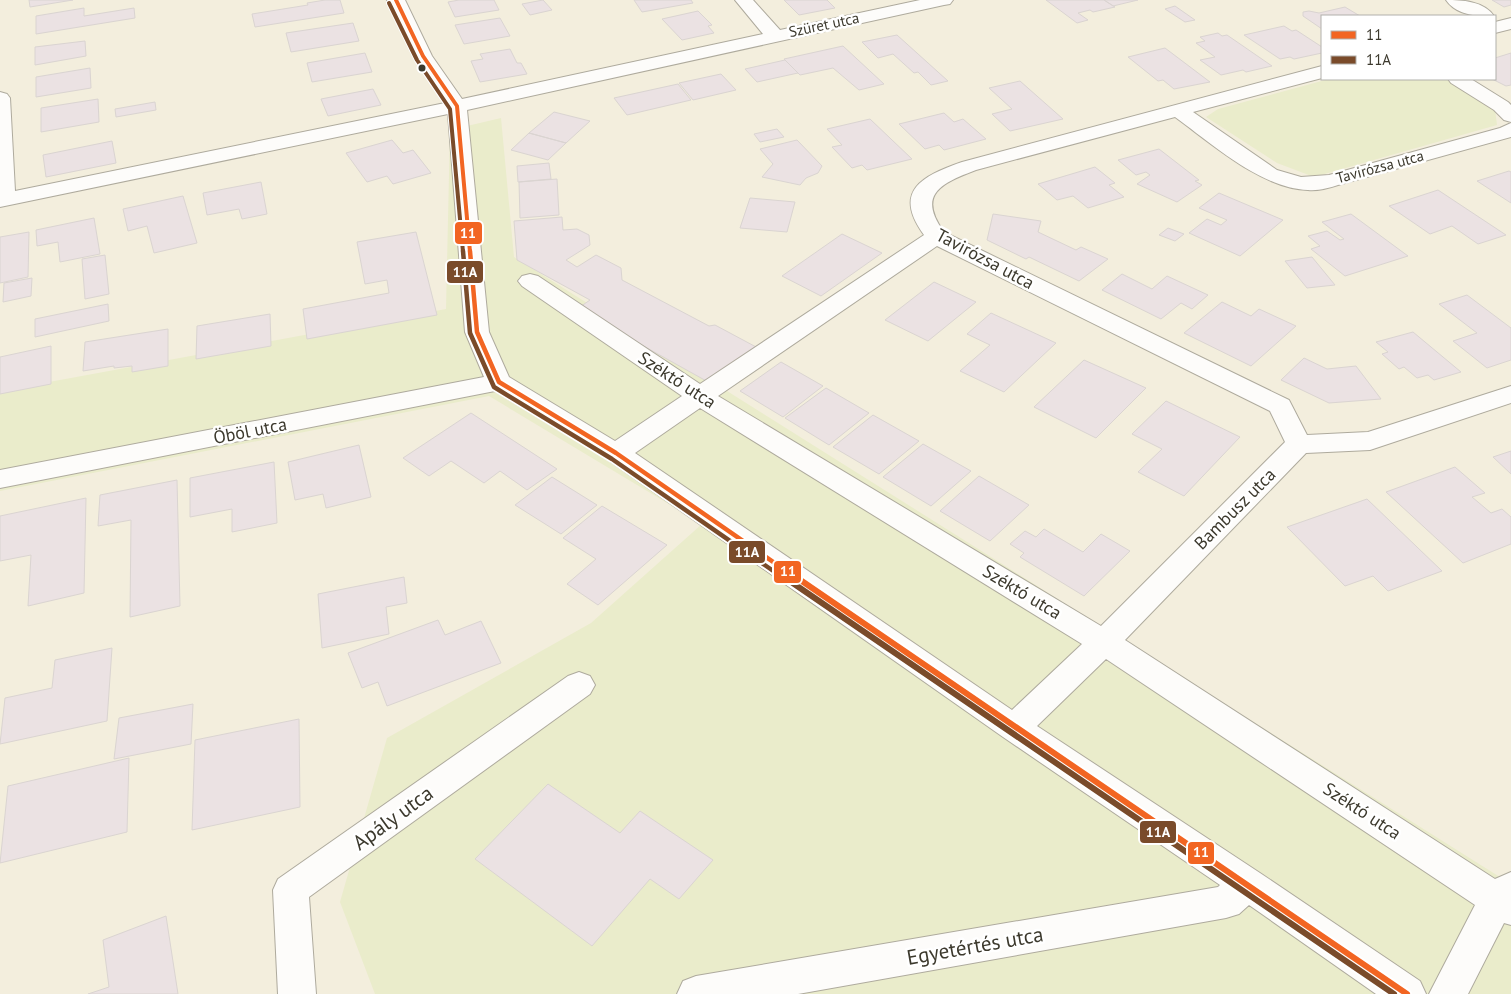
<svg xmlns="http://www.w3.org/2000/svg" width="1511" height="994" font-family="'PT Sans',sans-serif">
<style>
.green{fill:#eaeccb}
.building{fill:#ebe2e3;stroke:#dad4d1}
.lines{fill:none;stroke-linecap:round;stroke-linejoin:round}
.minor-casing{stroke:#aeaa9d;stroke-width:2}
.minor{fill:#fdfcfa;fill-rule:evenodd}
.bus-1-far2-casing{stroke:#fff;stroke-width:6}
.bus-1-far1-casing{stroke:#fff;stroke-width:8}
.bus-1-casing{stroke:#fff;stroke-width:10}
.bus-2-far2-casing{stroke:#fff;stroke-width:6}
.bus-2-far1-casing{stroke:#fff;stroke-width:8}
.bus-2-casing{stroke:#fff;stroke-width:10}
.bus-1-far2{stroke:#f26522;stroke-width:4}
.bus-1-far1{stroke:#f26522;stroke-width:4.5}
.bus-1{stroke:#f26522;stroke-width:6}
.bus-2-far2{stroke:#7a4b2a;stroke-width:4}
.bus-2-far1{stroke:#7a4b2a;stroke-width:4.5}
.bus-2{stroke:#7a4b2a;stroke-width:6}
.bus-dot{fill:#3c392d;stroke:#fff;stroke-width:2}
.labels{text-anchor:middle;stroke-width:5;stroke-linejoin:round;paint-order:stroke}
.far-street-label{font-size:15px;fill:#3c392d;stroke:#fff}
.street-label{font-size:18px;fill:#3c392d;stroke:#fff}
.near-street-label{font-size:21px;fill:#3c392d;stroke:#fff}
.line-badge{stroke:#fff;stroke-width:2}
.badge-label{font-size:14px;text-anchor:middle;font-weight:bold;fill:#fff}
</style>
<rect width="100%" height="100%" fill="#f3eedd"/>
<path class="green" d="M1329,79h118l48,30 2,16 -183,52 -37,-14 -71,-46 12,-8z
M501,118l13,139 997,627v110h-1136l-35,-92 47,-164 204,-115 111,-99 -213,-128 -489,95v-100l446,-82 4,-179z"/>
<path class="building" d="M29,0h44l-43,7z
M325,0h15l4,13 -89,14 -3,-13 56,-9 -1,-2z
M459,0h35l5,10 -44,7 -7,-15z
M543,0l9,10 -22,5 -8,-11z
M634,0h57l2,3 -51,9z
M784,0h43l8,8 -36,7z
M1046,0h58l11,7 -22,5 -3,-2 -12,3 10,7 -11,3z
M1104,0h34l-25,6z
M1492,0h19v5l-7,2z
M1175,6l20,14 -10,2 -20,-13z
M1345,7l15,9h-38v13l-19,-13v-4l6,-1 10,2z
M84,8v8l50,-8 1,10 -99,16v-18z
M698,11l14,14 -4,1 6,7 -32,7 -20,-21z
M500,18l10,18 -46,8 -9,-19z
M353,23l6,18 -68,11 -5,-19z
M1284,26l8,5 4,-1 26,17v6l-28,6 -4,-2 -10,2 -36,-24z
M1218,33l4,3 5,-1 45,31 -26,6 -3,-2 -22,5 -21,-15 15,-3 -19,-14 9,-2 -5,-4z
M897,35l51,46 -17,4 -13,-13 -4,1 -21,-19 -15,4 -16,-16z
M85,41l1,15 -51,9v-18z
M843,46l41,38 -25,6 -26,-22 -33,7 -16,-16z
M1165,48l45,34 -36,7 -11,-9 -5,1 -30,-24z
M510,49l7,14h4l6,11 -47,8 -9,-21 12,-2 -3,-5z
M365,53l7,19 -60,10 -5,-19z
M1511,53v32l-5,1 -14,-7h3v-21z
M785,60l13,13 -41,9 -12,-13z
M90,68l1,20 -55,9v-20z
M721,74l15,16 -43,10 -14,-17z
M1020,81l43,38 -53,12 -18,-17 20,-5 -23,-21z
M678,84l13,16 -64,15 -13,-17z
M373,89l8,16 -53,11 -7,-17z
M98,99l1,23 -58,10v-24z
M155,102l1,8 -40,7 -1,-8z
M554,112l36,9 -24,22 -37,-10z
M944,113l10,9 9,-3 23,20 -42,11 -5,-5 -14,4 -26,-25z
M870,119l42,40 -45,11 -5,-5 -10,3 -20,-21 10,-2 -15,-16z
M777,129l7,8 -24,5 -6,-8z
M529,133l37,10 -18,17 -37,-10z
M392,140l11,13 10,-3 18,23 -38,11 -6,-8 -20,6 -21,-29z
M797,140l25,26 -4,7 -12,5 -6,7 -38,-8 11,-13 -13,-15z
M112,141l4,22 -70,14 -3,-22z
M1159,149l40,31 -4,1 7,4 -25,17 -40,-18 13,-9 -4,-3 -10,3 -18,-15z
M549,163l2,16 -33,3 -1,-16z
M1095,167l20,16 -6,2 15,12 -36,11 -15,-12 -16,4 -19,-16z
M1509,171l2,1v31l-34,-22z
M557,179l2,36 -39,3 -1,-36z
M261,182l6,32 -25,5 -3,-10 -32,6 -4,-22z
M1438,190l68,45 -28,9 -26,-18 -22,8 -41,-28z
M1219,193l64,27 -43,36 -51,-23 18,-14 14,6 6,-5 -28,-12z
M183,196l14,47 -43,10 -7,-27 -19,5 -5,-22z
M750,198l45,4 -8,30 -47,-4z
M993,214l48,7 -3,11 38,18 5,-3 27,12 -29,22 -50,-24 -3,2 -39,-19z
M1351,214l57,42 -63,20 -34,-27 9,-3 -12,-10 19,-5 13,9 4,-1 -22,-17z
M562,217l1,13 14,-1 12,6 1,10 -24,15 11,7 19,-12 25,13 1,12 87,46 6,-1 43,23 -48,35 -133,-74 13,-9 -73,-40 -3,-39z
M94,218l6,36 -40,8 -2,-20 -21,4 -1,-16z
M1168,228l16,6 -9,7 -16,-6z
M29,232l-1,45 -28,6v-46z
M416,232l21,83 -130,24 -4,-30 86,-16 -2,-13 -22,4 -8,-42z
M842,234l40,19 -61,43 -39,-20z
M105,255l4,39 -24,5 -3,-40z
M1312,257l23,28 -28,3 -22,-27z
M1122,274l30,15 15,-13 41,19 -16,14 -11,-6 -20,16 -59,-29z
M32,278l-1,18 -28,6 1,-19z
M934,282l42,20 -48,39 -43,-21z
M1467,295l44,33v32l-24,8 -34,-27 24,-8 -38,-29z
M1222,302l29,14 8,-7 37,17 -45,40 -67,-33z
M108,304l1,17 -74,16v-18z
M991,313l65,30 -52,49 -44,-21 30,-26 -23,-11z
M270,314l1,32 -75,13 1,-33z
M168,329v37l-36,6v-6l-18,2v-2l-31,5 2,-29z
M1413,332l48,40 -27,8 -6,-5 -11,3 -13,-11 -5,2 -17,-15 6,-2 -12,-10z
M51,346v38l-51,10v-37z
M1304,358l23,11 29,-3 25,33 -52,4 -48,-23z
M1084,360l62,28 -50,50 -62,-31z
M781,362l42,24 -40,31 -43,-26z
M826,388l43,25 -40,32 -44,-27z
M1166,401l74,36 -56,59 -46,-24 24,-23 -30,-15z
M471,413l86,56 -30,21 -27,-19 -16,12 -33,-22 -22,15 -26,-18z
M873,415l46,26 -40,33 -46,-27z
M923,444l48,27 -40,35 -48,-29z
M359,445l12,52 -45,11 -3,-14 -28,6 -7,-38z
M1511,451v23l-18,-17z
M274,462l3,61 -45,9v-23l-42,8v-39z
M1455,467l30,26 -13,4 19,16 11,-4 9,8v27l-48,19 -77,-71z
M979,476l50,29 -39,36 -50,-30z
M552,477l45,28 -36,29 -46,-29z
M177,480l3,126 -50,11 1,-97 -33,6 2,-31z
M86,498l-2,95 -56,13 3,-51 -31,6v-45z
M1367,499l75,72 -54,20 -15,-15 -28,10 -58,-59z
M602,506l65,39 -69,60 -31,-21 29,-25 -33,-21z
M1044,529l39,23 18,-18 29,17 -46,45 -64,-39 4,-4 -14,-9 15,-13 11,6z
M404,577l3,26 -21,4 3,27 -67,14 -4,-54z
M438,620l7,15 36,-14 20,42 -114,43 -9,-24 -16,6 -14,-35z
M112,648l-5,73 -107,23 5,-46 47,-10 3,-28z
M193,704l-2,40 -77,15 5,-41z
M299,719l1,88 -108,23 3,-90z
M129,758l-2,74 -127,31 8,-77z
M548,784l72,49 20,-22 73,49 -34,39 -29,-20 -58,67 -117,-87z
M166,916l12,78h-90l21,-7 -6,-47z"/>
<g class="lines">
<defs>
<path id="minor" d="M387,0h18l27,56 30,43 301,-65 -28,-34h18l27,30 140,-30h33l-3,4 -6,1 -477,105 22,222 20,45 106,64 67,-45 -160,-110 -4,-5 4,-5 8,-2 8,2 162,108 224,-149c-32,-44 -2,-59 38,-73l360,-96v12l-129,34 84,58 24,7 28,-2 171,-47 11,-5v14l-173,48c-9,3 -20,6 -30,5 -46,-1 -97,-47 -133,-73l-199,53c-34,13 -60,24 -32,62l345,168 18,35 61,-3 143,-46v17l-141,47 -64,3 -181,187 370,239 16,-7v53l-7,-2 -36,71h-39l46,-89 -369,-246 -69,67 223,147 160,108 6,13h-50l-127,-89 -10,9 -13,4 -428,76h-121l6,-13 13,-5 522,-89 2,-2 -217,-148 -396,-278 -112,-68 -495,97v-18l484,-93 -19,-45 -17,-218 -448,93v-115l7,2 3,4 5,93 430,-88 -31,-47zM937,246l333,165 15,31 -184,184 -383,-230zM700,408l382,236 -70,66 -377,-257z
M1446,0c16,0 38,1 48,16 -16,1 -38,-1 -48,-16z
M1511,18v11l-16,4v-11z
M1448,79h23l37,23 3,3v17l-7,-2 -10,-10 -43,-27z
M579,672l11,4 5,9 -5,9 -281,203 7,97h-38l-5,-104 5,-11 290,-203z"/>
</defs>
<use href="#minor" class="minor-casing"/>
<use href="#minor" class="minor"/>
<defs>
<path id="bus-1-far2" d="M396,0l27,56 34,50 13,146"/>
<path id="bus-1-far1" d="M470,251l7,81 22,50 117,71 179,124"/>
<path id="bus-1" d="M793,575c204,141 410,278 614,419"/>
<path id="bus-2-far2" d="M389,3l28,57 33,49 13,143"/>
<path id="bus-2-far1" d="M463,251l7,82 24,54 118,72 170,118"/>
<path id="bus-2" d="M781,575c203,141 410,278 613,419"/>
</defs>
<use href="#bus-1-far2" class="bus-1-far2-casing"/>
<use href="#bus-1-far1" class="bus-1-far1-casing"/>
<use href="#bus-1" class="bus-1-casing"/>
<use href="#bus-2-far2" class="bus-2-far2-casing"/>
<use href="#bus-2-far1" class="bus-2-far1-casing"/>
<use href="#bus-2" class="bus-2-casing"/>
<use href="#bus-1-far2" class="bus-1-far2"/>
<use href="#bus-1-far1" class="bus-1-far1"/>
<use href="#bus-1" class="bus-1"/>
<use href="#bus-2-far2" class="bus-2-far2"/>
<use href="#bus-2-far1" class="bus-2-far1"/>
<use href="#bus-2" class="bus-2"/>
</g>
<circle class="bus-dot" cx="422" cy="68" r="4.5"/>
<g class="labels">
<g class="far-street-label">
<text transform="translate(824 25) rotate(-12)" y="5">Szüret utca</text>
<text transform="translate(1380 167) rotate(-15)" y="5">Tavirózsa utca</text>
</g>
<g class="street-label">
<text transform="translate(985 259) rotate(28)" y="6">Tavirózsa utca</text>
<text transform="translate(677 380) rotate(33)" y="6">Széktó utca</text>
<text transform="translate(250 431) rotate(-11)" y="6">Öböl utca</text>
<text transform="translate(1235 509) rotate(-45)" y="6">Bambusz utca</text>
<text transform="translate(1022 592) rotate(31)" y="6">Széktó utca</text>
<text transform="translate(1362 811) rotate(33)" y="6">Széktó utca</text>
</g>
<g class="near-street-label">
<text transform="translate(393 818) rotate(-36)" y="7">Apály utca</text>
<text transform="translate(975 946) rotate(-10)" y="7">Egyetértés utca</text>
</g>
</g>
<g class="line-badge">
<rect x="454" y="221" width="29" height="24" rx="5" fill="#f26522"/>
<rect x="446" y="260" width="38" height="24" rx="5" fill="#7a4b2a"/>
<rect x="728" y="540" width="38" height="24" rx="5" fill="#7a4b2a"/>
<rect x="773" y="560" width="29" height="24" rx="5" fill="#f26522"/>
<rect x="1139" y="820" width="38" height="24" rx="5" fill="#7a4b2a"/>
<rect x="1187" y="841" width="28" height="24" rx="5" fill="#f26522"/>
</g>
<g class="badge-label">
<text x="468" y="238">11</text>
<text x="465" y="277">11A</text>
<text x="747" y="557">11A</text>
<text x="788" y="576">11</text>
<text x="1158" y="837">11A</text>
<text x="1201" y="857">11</text>
</g>
<rect x="1321" y="15" width="175" height="65" fill="#ffffff" stroke="#b1b0ab"/>
<rect x="1331" y="31" width="25" height="8" fill="#f26522" stroke="#b1b0ab"/>
<text x="1366" y="40" font-size="15" fill="#3c392d">11</text>
<rect x="1331" y="56" width="25" height="8" fill="#7a4b2a" stroke="#b1b0ab"/>
<text x="1366" y="65" font-size="15" fill="#3c392d">11A</text>
</svg>
